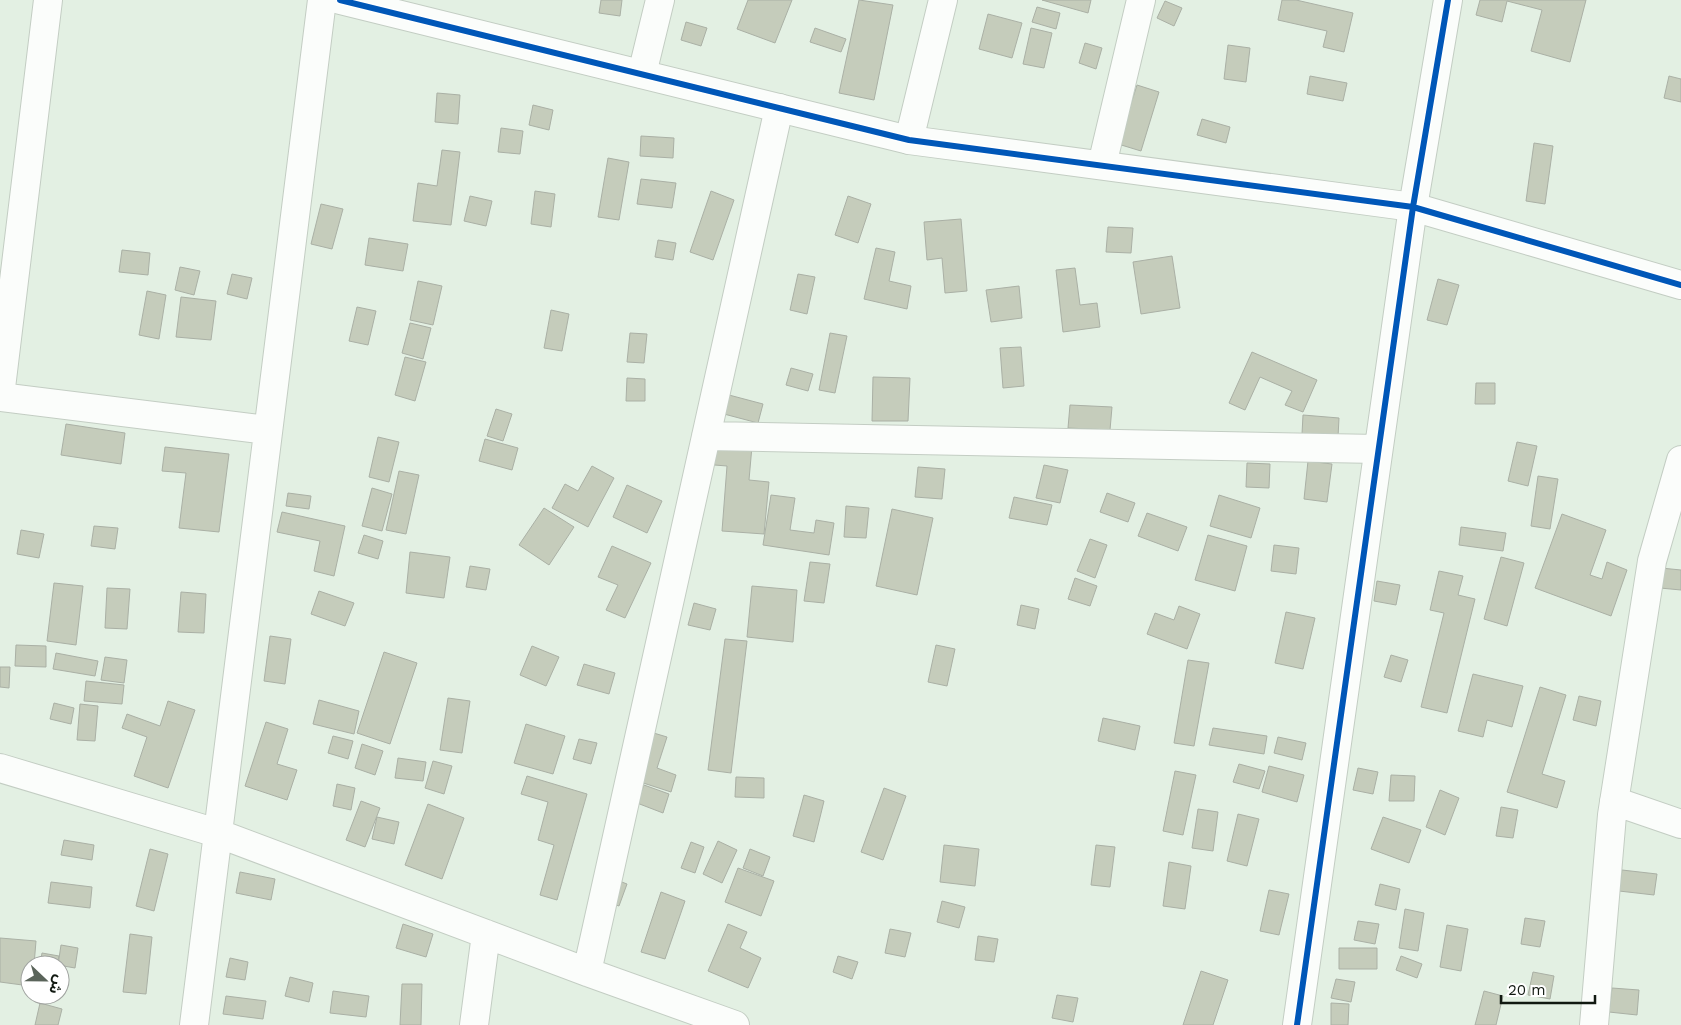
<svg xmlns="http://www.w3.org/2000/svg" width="1681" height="1025" font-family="'Work Sans','Noto Sans Arabic',sans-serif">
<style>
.building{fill:#c5ccbb;stroke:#aab0a5}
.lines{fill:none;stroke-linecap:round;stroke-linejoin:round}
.street-casing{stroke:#c3cdc3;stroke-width:30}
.secondary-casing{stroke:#c3cdc3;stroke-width:30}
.street{stroke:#fbfdfb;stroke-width:28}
.secondary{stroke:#fbfdfb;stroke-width:28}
.cycleway-casing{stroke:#fff;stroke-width:9}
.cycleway{stroke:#0057b8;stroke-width:6}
</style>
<rect width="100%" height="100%" fill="#e3f0e3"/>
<path class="building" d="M601,0h21l-2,16 -21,-3z
M748,0h44l-17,43 -38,-14z
M859,0l34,5 -19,95 -35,-7z
M1042,0h49l-3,13z
M1282,0h14l57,13 -9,39 -21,-5 4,-16 -49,-11z
M1480,0h106l-16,62 -39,-11 11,-41 -35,-9 -5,21 -26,-7z
M1165,1l17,7 -8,18 -17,-8z
M1037,7l23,6 -4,16 -24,-7z
M988,14l34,9 -10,35 -33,-9z
M686,22l21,6 -6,18 -20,-6z
M815,28l31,11 -5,13 -31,-10z
M1031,28l21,5 -8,35 -21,-4z
M1085,43l17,5 -6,21 -17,-6z
M1228,45l22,3 -4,34 -22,-3z
M1310,76l37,7 -4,18 -36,-7z
M1669,76l12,3v23l-17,-4z
M1137,85l22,7 -18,59 -23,-7z
M437,93l23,2 -2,29 -23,-2z
M533,105l20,5 -4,20 -20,-5z
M1202,119l28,8 -4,16 -29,-8z
M501,128l22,3 -3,23 -22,-2z
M641,136l33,2 -1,20 -33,-2z
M1534,143l19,3 -8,58 -19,-3z
M442,150l18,2 -9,73 -38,-4 5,-38 19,3z
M608,158l21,4 -10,58 -21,-3z
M641,179l35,4 -4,25 -35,-4z
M535,191l20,3 -4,33 -20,-3z
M711,191l23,9 -21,60 -23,-8z
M470,196l22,5 -6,25 -22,-5z
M848,196l23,8 -13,39 -23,-8z
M321,204l22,5 -11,40 -21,-5z
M961,219l6,72 -22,2 -3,-35 -15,2 -3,-38z
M1108,227l25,1 -2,25 -25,-1z
M369,238l39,6 -5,27 -38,-6z
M658,240l18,3 -3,17 -18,-3z
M876,248l19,4 -6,29 22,5 -4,23 -43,-10z
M122,250l28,3 -2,22 -29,-3z
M1172,256l8,52 -39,6 -8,-52z
M180,267l20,4 -6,24 -19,-5z
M1075,268l5,37 17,-2 3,24 -37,5 -7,-62z
M232,274l20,4 -5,21 -20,-5z
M798,274l17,3 -8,37 -17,-4z
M1438,279l21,6 -12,40 -20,-5z
M418,281l24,5 -9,39 -23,-5z
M1019,286l3,32 -31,4 -5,-32z
M147,291l19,4 -7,44 -20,-4z
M181,297l35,4 -5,39 -35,-3z
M357,307l19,4 -8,34 -19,-4z
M551,310l18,4 -7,37 -18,-3z
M410,323l21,5 -8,31 -21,-6z
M630,333l17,1 -3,29 -17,-1z
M830,333l17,3 -12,57 -16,-3z
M1021,347l3,39 -21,2 -3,-40z
M1252,352l65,28 -14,32 -18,-7 7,-14 -32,-14 -15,33 -16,-7z
M405,357l21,5 -11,39 -20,-6z
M791,368l22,6 -5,17 -22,-6z
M873,377l37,1 -2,43h-36z
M627,378l18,1v22h-19z
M1476,383h19v21h-20z
M729,395l34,9 -5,19 -34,-9z
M1070,405l42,2 -2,23 -42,-2z
M496,409l16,5 -9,27 -16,-5z
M1303,415l36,3 -1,19 -36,-3z
M66,424l59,9 -4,31 -60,-9z
M378,437l21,5 -10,40 -20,-5z
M485,439l33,9 -6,22 -33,-9z
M703,442l49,4 -3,34 20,2 -5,52 -42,-3 5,-65 -25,-2z
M1517,442l20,4 -9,40 -20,-5z
M165,447l64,7 -10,78 -40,-4 7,-55 -24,-2z
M1308,461l24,3 -5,38 -23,-3z
M1247,463l23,1 -1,24 -23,-1z
M1044,465l24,5 -8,33 -24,-5z
M592,466l22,12 -26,49 -36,-19 13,-24 13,7z
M918,467l27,2 -3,30 -27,-2z
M399,471l20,4 -13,59 -20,-4z
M1538,476l20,3 -8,50 -19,-3z
M627,485l35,16 -15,32 -34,-16z
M372,488l20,6 -10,37 -20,-5z
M288,493l23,3 -2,13 -23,-3z
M1107,493l28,10 -7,19 -28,-10z
M771,495l24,3 -5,32 24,3 2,-13 18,3 -5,32 -66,-10z
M1219,495l41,13 -9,30 -41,-12z
M1014,497l38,8 -5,20 -38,-7z
M846,506l23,2 -3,30 -22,-1z
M544,508l30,19 -25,38 -30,-20z
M892,509l41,9 -16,77 -41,-9z
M282,512l63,14 -11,50 -20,-5 6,-30 -43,-9z
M1147,513l40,14 -9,24 -40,-15z
M1562,514l44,16 -16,45 12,4 5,-17 20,8 -16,46 -76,-28z
M94,526l24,2 -3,21 -24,-3z
M1461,527l45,6 -3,18 -44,-6z
M21,530l23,4 -5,24 -22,-4z
M364,535l19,6 -5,18 -20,-6z
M1208,535l39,11 -12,45 -40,-11z
M1090,539l17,6 -12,33 -18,-7z
M1274,545l25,3 -3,26 -25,-3z
M612,546l39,17 -26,55 -19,-8 12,-25 -20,-8z
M410,552l40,5 -6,41 -38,-5z
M1501,557l23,6 -17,63 -23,-7z
M810,562l20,2 -6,39 -20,-2z
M470,566l20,3 -4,21 -20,-3z
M1661,568l20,2v20l-21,-2z
M1439,571l24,5 -5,19 17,4 -28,114 -26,-6 23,-94 -14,-3z
M1075,578l22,8 -7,20 -22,-7z
M1377,581l23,4 -4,20 -22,-4z
M54,583l29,3 -7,59 -29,-4z
M752,586l45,4 -4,52 -46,-5z
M107,588l23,1 -3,40 -22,-1z
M319,591l35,12 -9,23 -34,-12z
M181,592l25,2 -2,39 -26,-1z
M694,603l22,6 -6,21 -22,-5z
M1021,605l18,4 -4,20 -18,-4z
M1179,606l21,8 -13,35 -40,-15 8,-21 19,7z
M1286,612l29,6 -12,51 -28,-6z
M270,636l21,3 -6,45 -21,-3z
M725,639l22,2 -16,132 -23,-3z
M16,645l30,1v21l-31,-1z
M936,645l19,4 -8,37 -19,-4z
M532,646l27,11 -13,29 -26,-11z
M384,652l33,11 -27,81 -33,-11z
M56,653l42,8 -3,15 -42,-7z
M1391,655l17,5 -7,22 -17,-5z
M105,657l22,3 -3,23 -23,-3z
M1188,660l21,3 -15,83 -20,-3z
M584,664l31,9 -6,21 -32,-9z
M0,667h10l-1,21 -9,-1z
M1473,674l50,12 -11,41 -25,-7 -4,17 -25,-6z
M86,681l38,4 -2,19 -38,-3z
M1540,687l26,8 -24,79 23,7 -8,27 -50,-16z
M1579,696l22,5 -5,25 -23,-6z
M448,698l22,3 -8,52 -22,-3z
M319,700l40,11 -5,23 -41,-10z
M168,701l27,9 -27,78 -34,-12 13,-39 -25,-9 5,-14 33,12z
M54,703l20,5 -3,16 -21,-5z
M80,704l18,2 -3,35 -18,-1z
M1103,718l37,8 -5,24 -37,-9z
M266,722l22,7 -11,35 20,6 -10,30 -42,-14z
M526,724l39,12 -12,38 -39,-11z
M1213,728l54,8 -3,18 -55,-9z
M647,731l20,6 -10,31 19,7 -5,17 -40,-13z
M333,736l20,5 -5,18 -20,-6z
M1278,737l28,6 -4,17 -28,-7z
M579,739l18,4 -6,21 -18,-5z
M362,744l21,7 -8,24 -20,-7z
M398,758l28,4 -3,19 -28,-3z
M433,761l19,5 -8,28 -19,-6z
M1239,764l26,7 -6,18 -26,-7z
M1269,766l35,9 -7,27 -35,-10z
M1358,768l20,4 -5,22 -20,-4z
M1175,771l21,4 -13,60 -20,-4z
M1391,775l24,1 -1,25h-25z
M527,776l60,18 -30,106 -17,-5 14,-50 -16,-5 10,-38 -27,-8z
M736,777l28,1v20l-29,-1z
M337,784l18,4 -4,22 -18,-4z
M644,785l25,9 -6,19 -26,-10z
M884,788l22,8 -23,64 -22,-8z
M1440,790l19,8 -14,37 -19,-8z
M804,795l20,6 -10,41 -21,-6z
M361,801l19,7 -15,39 -19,-7z
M428,804l36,14 -22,61 -37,-14z
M1501,807l17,3 -5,28 -17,-2z
M1198,809l20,3 -5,39 -21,-3z
M1238,814l21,5 -12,47 -20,-5z
M377,817l22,5 -5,22 -22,-5z
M1383,817l38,13 -12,33 -38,-14z
M64,840l30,5 -2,15 -31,-5z
M718,841l19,9 -15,33 -19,-9z
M691,842l13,5 -9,26 -14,-5z
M944,845l35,4 -4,37 -35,-4z
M1096,845l19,2 -5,40 -19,-2z
M150,849l18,5 -14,57 -18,-5z
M750,849l20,8 -7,19 -20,-8z
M1169,862l22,4 -6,43 -22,-3z
M738,868l36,13 -13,35 -36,-14z
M1622,870l35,4 -3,21 -35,-4z
M240,872l35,7 -4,21 -35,-7z
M614,879l13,5 -8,22 -12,-4z
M51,882l41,5 -2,21 -42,-5z
M1380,884l20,5 -4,21 -21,-5z
M1269,890l20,4 -10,41 -19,-4z
M661,892l24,9 -20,58 -24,-7z
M942,901l23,6 -6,21 -22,-6z
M1405,909l19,4 -6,38 -19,-3z
M1525,918l20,3 -5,26 -19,-3z
M1358,921l21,3 -4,20 -21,-4z
M403,924l30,10 -7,23 -30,-9z
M728,924l19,8 -7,16 21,10 -13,30 -40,-17z
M1447,925l21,4 -7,42 -21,-4z
M890,929l21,4 -6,24 -20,-4z
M130,934l22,3 -6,57 -23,-2z
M978,936l20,3 -4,23 -19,-2z
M0,938l36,3 -2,24h-4v21l-30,-4z
M61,945l17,3 -3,20 -17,-3z
M1339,948h38v21h-38z
M42,953l17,3 -2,9h-17z
M838,956l20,6 -6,17 -19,-7z
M1401,956l21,8 -5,14 -21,-8z
M230,958l18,4 -3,18 -19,-3z
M1201,971l27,9 -15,45h-30z
M1533,972l21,4 -4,23 -22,-4z
M290,977l23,6 -4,19 -24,-6z
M1336,979l19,3 -4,20 -20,-4z
M402,984h20l-1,41h-21z
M1612,988l27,2 -2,25 -28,-3z
M333,991l36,5 -3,21 -36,-4z
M1484,991l19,5 -7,29h-21z
M1057,995l21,3 -5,24 -21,-4z
M226,996l40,5 -3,18 -40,-5z
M40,1003l22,6 -4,16h-23z
M1331,1003l18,1 -1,21h-17z"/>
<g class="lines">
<defs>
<path id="street" d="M642,74l18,-74
M909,140l34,-140
M1102,165l39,-165
M0,396l48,-396
M0,397l268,33
M706,436l672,13
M0,768l217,65 370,139 148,53
M1614,801l67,23
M587,972l192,-864
M194,1025l128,-1025
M474,1025l12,-91
M1297,1025l116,-818 35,-207
M1594,1025l18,-210 40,-254 29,-101"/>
<path id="secondary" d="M340,0l569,140 504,67 268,78"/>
</defs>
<use href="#street" class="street-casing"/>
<use href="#secondary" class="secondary-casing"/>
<use href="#street" class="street"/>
<use href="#secondary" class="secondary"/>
<defs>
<path id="cycleway" d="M340,0l569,140 504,67 268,78
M1297,1025l116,-818 35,-207"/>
</defs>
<use href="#cycleway" class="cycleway-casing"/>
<use href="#cycleway" class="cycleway"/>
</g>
<g transform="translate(45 980) rotate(112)"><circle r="24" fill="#ffffff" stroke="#a0a3a0"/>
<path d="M0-4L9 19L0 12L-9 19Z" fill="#5a645a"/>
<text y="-8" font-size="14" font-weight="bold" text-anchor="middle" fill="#111911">ش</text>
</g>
<path d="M1501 995v8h94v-8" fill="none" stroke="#111911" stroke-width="2.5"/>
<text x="1508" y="995" font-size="15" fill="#111911" stroke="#ffffff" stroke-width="4" paint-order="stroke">20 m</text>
</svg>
